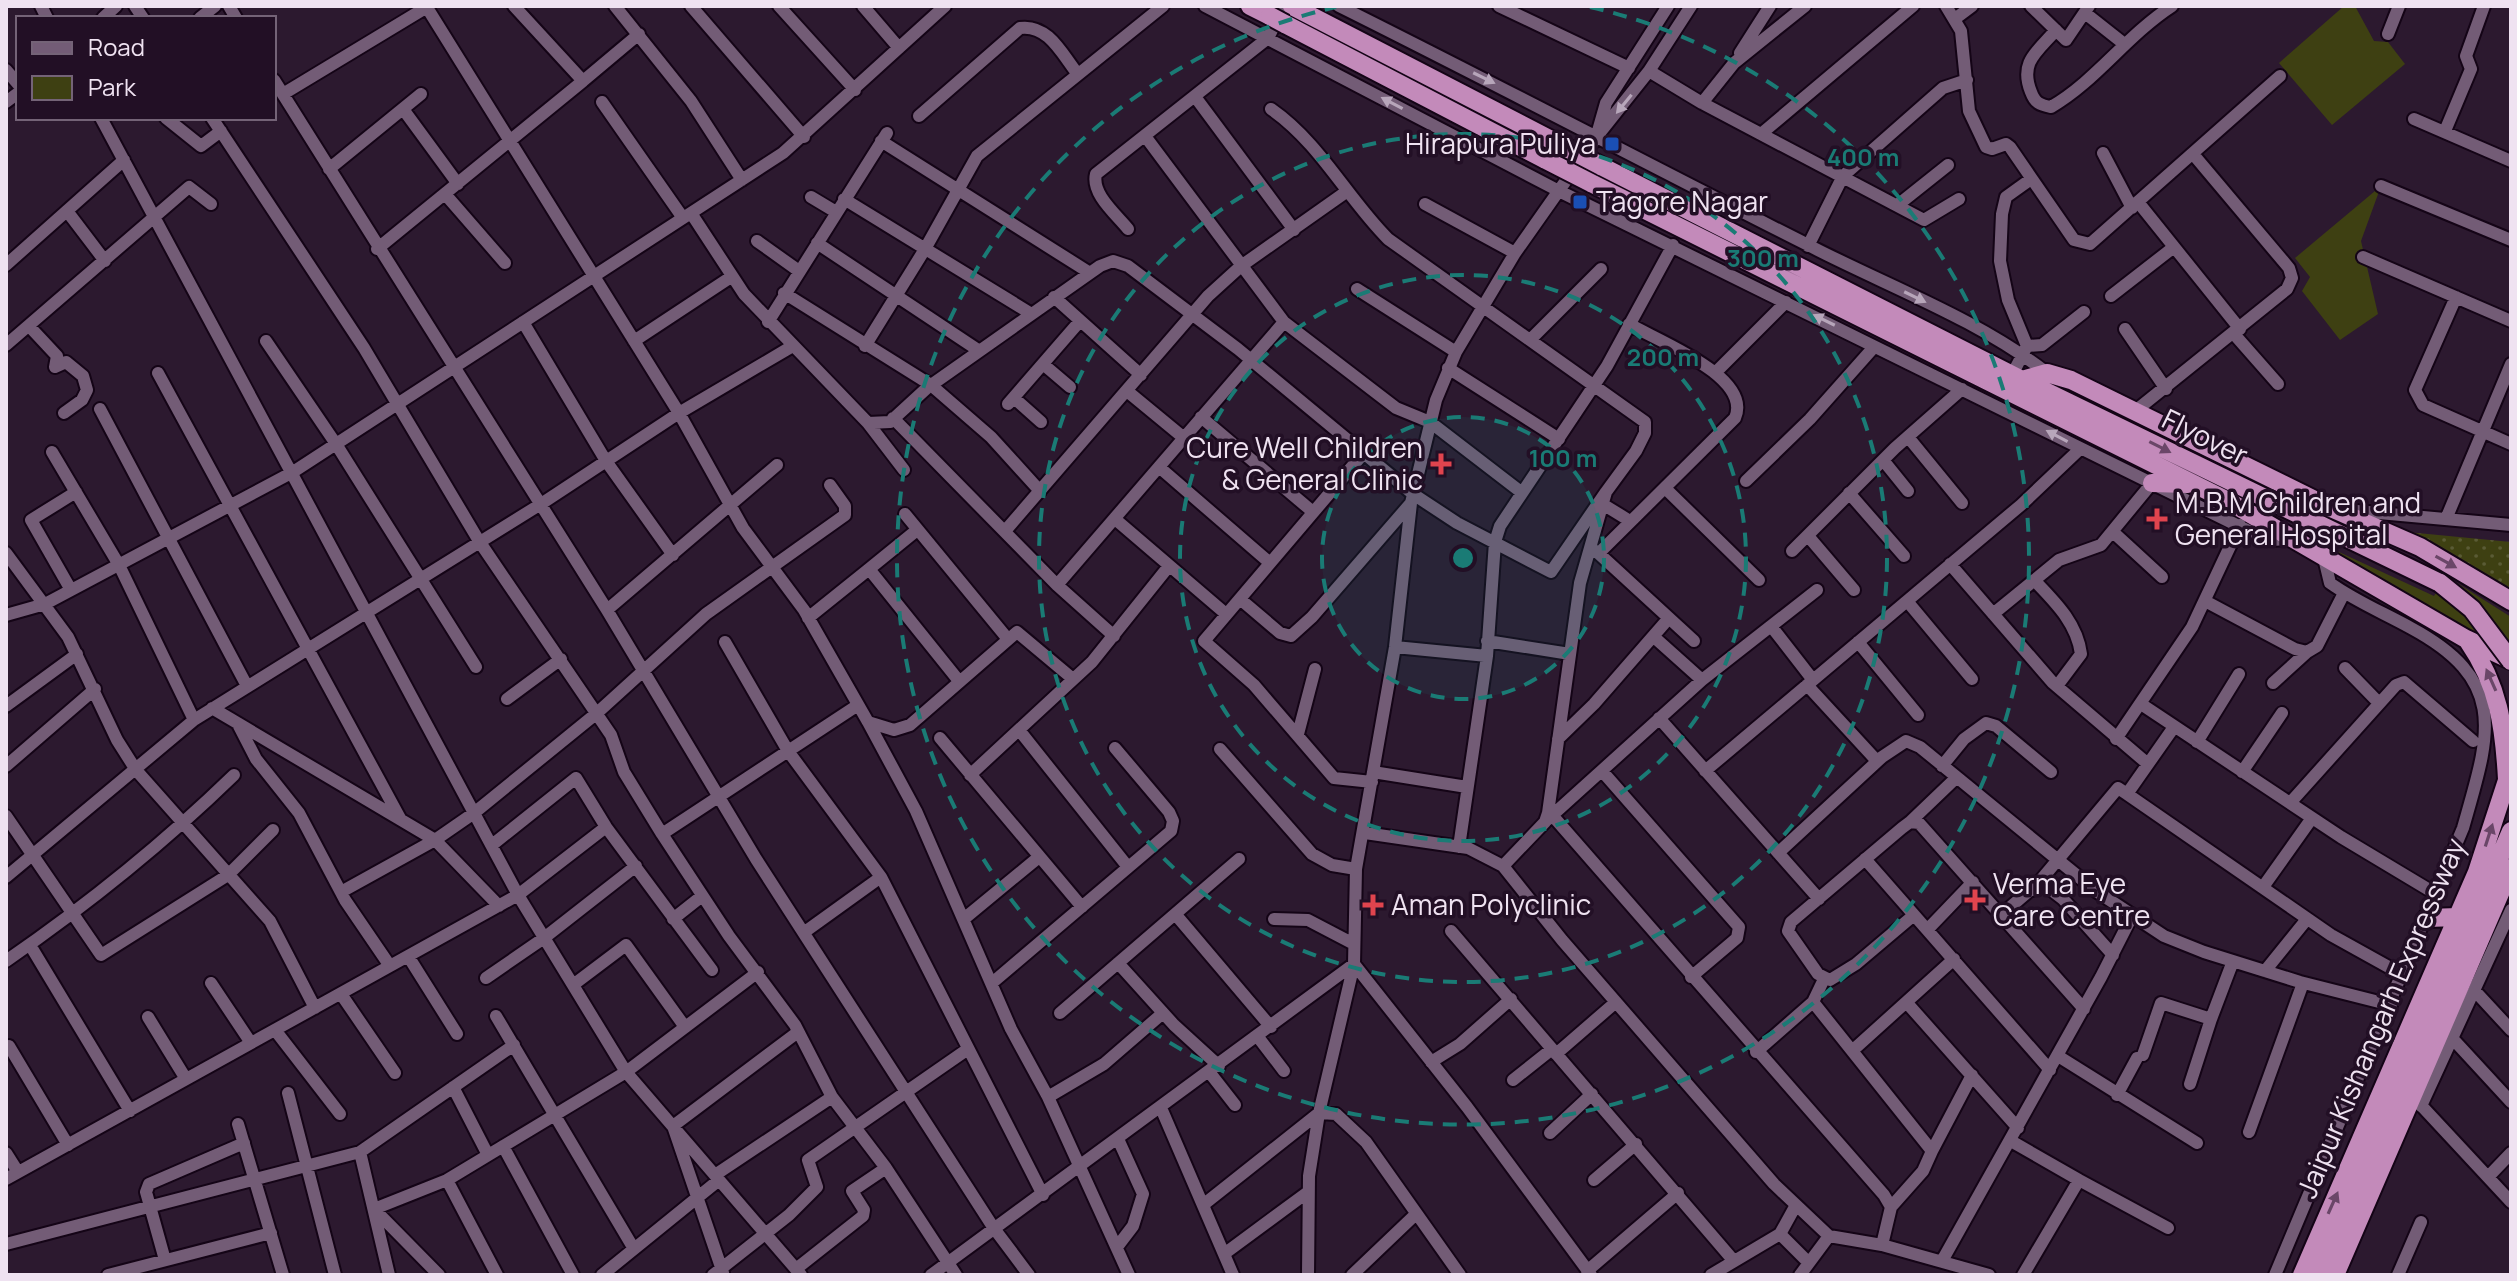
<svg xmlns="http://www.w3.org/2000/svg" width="2517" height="1281" font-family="Manrope,sans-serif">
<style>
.green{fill:#3e4012}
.garden{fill:url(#garden-dots)}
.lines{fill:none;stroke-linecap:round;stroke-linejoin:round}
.minor-casing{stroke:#140416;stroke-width:16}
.highway-casing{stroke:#140416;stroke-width:22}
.minor{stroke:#735c76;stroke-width:12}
.highway{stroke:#c38aba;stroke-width:18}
.highway-bridge-casing{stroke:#140416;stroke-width:22;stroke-linecap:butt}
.highway-bridge{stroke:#c38aba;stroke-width:18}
.oneway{fill:#b7a6ba}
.oneway2{fill:#6a4668}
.ring{fill:none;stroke:#1a7b75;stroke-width:4;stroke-dasharray:14 10}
.transit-dot{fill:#1a4fb4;stroke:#220f25;stroke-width:3}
.health-dot{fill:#e0444e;stroke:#220f25;stroke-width:3}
.labels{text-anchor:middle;stroke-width:7;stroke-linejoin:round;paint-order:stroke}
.poi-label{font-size:28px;fill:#efe2f1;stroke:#220f25;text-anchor:start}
.street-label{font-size:28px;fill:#efe2f1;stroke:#220f25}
.centre{fill:#1a7b75;stroke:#220f25;stroke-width:4}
.ring-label{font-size:24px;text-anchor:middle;font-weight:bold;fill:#1a7b75;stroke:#220f25;stroke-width:7;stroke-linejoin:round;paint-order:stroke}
</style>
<defs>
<pattern id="garden-dots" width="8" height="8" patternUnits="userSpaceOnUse" patternTransform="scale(2)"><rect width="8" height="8" fill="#3e4012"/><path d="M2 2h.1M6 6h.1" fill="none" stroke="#5a5b35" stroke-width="1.8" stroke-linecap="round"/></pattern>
</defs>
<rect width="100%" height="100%" fill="#2c192f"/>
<path class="green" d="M2344,6h11l19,35 14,1 17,22 -73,61 -53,-62z
M2381,186l-20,55 17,73 -38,26 -38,-49 8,-14 -15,-19z
M2231,502l203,94 12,-20 65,41v39z"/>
<path class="garden" d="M2407,532l104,10v50z"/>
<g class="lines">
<defs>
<path id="minor" d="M41,6l6,12
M135,6l8,12
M229,6l7,12
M426,6l253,407 64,115 61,82 64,112 48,89 95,218 37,68 81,178
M615,6l76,95 51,79
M691,6l113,131
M779,6l76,84
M863,6l36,42
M1205,6l354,185 708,349 24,-1
M1339,6c157,78 312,160 469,239 79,41 168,73 239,128
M1499,6l130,62
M1946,6l15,25 8,80 17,36 6,2 14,-5 4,3 64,93 16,4 190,-168
M2031,6l35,34 23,-34
M2085,13l38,30
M103,18l13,-12
M200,18l15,-12
M1956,18l16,-12
M2056,30c-19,22 -37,32 -25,62 4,11 9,13 20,15 45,-26 75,-71 121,-101
M2388,34l11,-28
M1740,53l30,-47
M6,70l12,14
M1649,71l53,32 222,117 35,-21
M274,80l333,530 149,249 237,368 36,48
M583,81l56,-47
M283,94l144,-87
M1196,98l98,132
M6,102l12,-9
M602,102l81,116
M1702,103l32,-40 71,-57
M403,109l55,75
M1271,109c49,34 76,89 117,130l257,183v11l-9,18 -30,41 -26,91 -32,230 -3,9 -42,44
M919,116l101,-88c28,-4 42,26 57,45
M101,118l417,777 108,177 175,203
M166,118l35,28 20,-15
M212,118l152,230 115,193 132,194 13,37 38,62 67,102 66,89 37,72 54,71 70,107
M2414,119l97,42
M1598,131l8,-28 62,-97
M2445,131l26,-62 -5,-13 18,-50
M1761,134l152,-128
M1145,136l139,186
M881,141l209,132
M2103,153l29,55
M329,169l92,-75
M2381,186l130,54
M445,194l60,69
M811,197l25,15
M844,199l186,114
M2138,202l102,127
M1425,204l90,49
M1899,204l49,-39
M67,211l38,50
M691,213l53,81 124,129 22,-1 37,-34 173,-122 13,-5 15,5 110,83 175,145 44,29 94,49 55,-80
M1128,229c-12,-15 -37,-35 -32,-55l172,-136 16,-32
M757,241l42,30
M817,243l161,107
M1808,246l35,-70 100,-88 24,-8
M377,249l206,-168 -69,-75
M2363,257l148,64
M6,265l118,-105
M1357,289l99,63
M784,293l147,92 60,52 49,54
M2111,296l63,-49
M1054,297l87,78
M2456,297l-41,93 8,15 88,39
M523,322l83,139 67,94
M768,322l119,-189
M29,326l28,30 -2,11 11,-5 17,14 4,14 -5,10 -18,13
M2125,329l41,60
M2234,334l44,50
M1530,340l71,-71
M266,341l70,103 140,223
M634,341l97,-64
M6,345l183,-158 22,17
M865,346l60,-97 52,-93 186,-150
M2027,346l15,-1 42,-33
M1043,364l27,23
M1448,368l111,71
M158,373l243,447
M1715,373l71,-71
M2012,375l15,-29 -19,-46 -8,-39 2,-47 4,-17 25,-18
M1127,391l57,47
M1014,398l27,24
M1008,404l72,-83
M100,409l147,277
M2134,412l153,-123 5,-11 -3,-10 -96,-114
M1201,417l112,95
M893,418l164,167 57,51
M868,423l36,47
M1908,437l54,66
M52,452l67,113 75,155
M1362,455l-158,186 50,44 80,93 38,4
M1883,460l25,31
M1159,467l111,96
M1746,481l64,-62 64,-72
M1666,489l93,91
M1849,493l55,63
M1604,505l26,16
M2346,510l165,15
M905,514l102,124
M1115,519l111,95
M2446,519l65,-155
M1005,531l203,-235 33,-30 105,-74
M2113,532l49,45
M1808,536l46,54
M1596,551l98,90
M1601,551l134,-133c18,-41 -77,-77 -106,-94
M1792,551l103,-103 67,-59
M6,553l62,84 49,103 19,30 134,151 45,87
M1950,564l103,119 95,81
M869,569l48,-39
M2034,580c21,22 43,43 47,74l-24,32
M1057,585l227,-263 112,86 34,14 91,70
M71,590l-40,-70 45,-28
M1240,599l40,34 11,3 21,-19 99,-114
M1907,601l65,78
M2205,601l90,48 12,3 10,-6 27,-53
M607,610l170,-145
M1993,614l66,-54 42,-15 51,-62
M6,615l39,-11 248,-132 490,-319 162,-147
M808,618l61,-49 90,112
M1771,626l42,54
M1654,637l48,43
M1487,641l83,13
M725,642l63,109 93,126 162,318
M1858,642l60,73
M1395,647l92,9
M2345,668l34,35
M2273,683l34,-31
M1807,685l70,76
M507,699l54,-40
M2141,704l200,133 95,57
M6,706l71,-52
M212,708l223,132 64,66
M1659,718l160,181
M868,722l26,8 16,-5 107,-93 56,47
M239,726l17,33 43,54 46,87 45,66
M1019,730l109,137
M1298,734l17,-65
M940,738l142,169
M1558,739l36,-35 75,-86
M2116,739l76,-112 48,-102
M2197,742l42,-68
M1220,749l92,105 20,11 24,4
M6,766l89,-77
M1942,766l22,-27 22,-16 10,3 55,46
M1602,771l137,156 -2,11 -46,39
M1705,771l316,-266 59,-56
M1373,772l94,15
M2242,772l40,-59
M970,775l122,-113 77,-96
M2127,794l204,141 72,40
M2290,803l106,-118 8,-3 69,59
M1552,815l332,380 7,12 -9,38
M6,816l95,139 127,-80 45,-45
M1547,820l155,-140 115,-90
M1910,822l46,-44
M1365,833l103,15 35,18 59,74 212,244 55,52 53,9 107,30
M662,834l196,-129
M492,845l84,-67 30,49 106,143
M1459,847l28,-191 8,-114 5,-16 107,-160 66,-121
M1778,853l104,-96 24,-16 14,6 176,144 68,45 40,16 96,30 91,23
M1865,859l185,211
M6,877l188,-157 347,-216 138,-91 112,-66
M2035,887l83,-99 9,6 47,-67
M2263,887l49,-69
M341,892l94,-52 39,-27 123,-100 109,-99 139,-99v-9l-15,-21
M1176,915l95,112
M1914,915l-58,49 -26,16 -12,-6 -30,-43 3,-9 111,-94 8,-6 9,1 165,186
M2001,915l28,-24 16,-6 18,14 50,56
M965,918l74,-61
M673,919l29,-23
M1274,919l34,1 44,23
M1928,929l45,-47
M806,931l75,-54
M1451,931l282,329
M30,945l100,166
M408,956l49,78
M6,961c81,-56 157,-117 228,-186
M1118,963l56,62 45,41
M2265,971l42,-52
M486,978l58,-40 92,-72
M211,983l40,60
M992,983l179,-152 2,-10 -4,-9 -54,-64
M573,985l53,-40 59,82
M2475,991l36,39
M341,994l54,79
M1813,1002l119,149 -9,20 -32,36
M1907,1003l111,125
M1060,1013l179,-154
M496,1016l138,233
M148,1017l38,62
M275,1030l65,84
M1258,1037l26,34
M2452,1038l59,64
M9,1046l59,99
M1852,1051l102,-92
M1756,1052l57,-50 11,-23
M1556,1054l60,-52
M2143,1055l18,-52 50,16 22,-58
M2058,1056l139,87
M1431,1062l29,-18 51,-45
M1210,1073l25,32
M1513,1080l39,-31
M2190,1084l21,-65
M453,1087l35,68
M288,1093l47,182
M2117,1095l20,-37
M1048,1097l56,-33 59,-51
M2418,1102l93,100
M2421,1106l90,-196
M1161,1108l72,167
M238,1124l45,151
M2249,1132l54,-149
M1550,1133l42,-39
M2011,1141l68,39
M503,1146l70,129
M1932,1151l40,-76
M360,1152l29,123
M6,1153l12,19
M715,1175l117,-78
M2489,1176l22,-23
M6,1179l512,-284 88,-68
M447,1180l50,95
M1594,1180l42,-36
M1203,1205l116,-92 17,1 30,28 94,133
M1780,1234l29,29
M6,1244l354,-92 154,-107
M1117,1247l16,-21 10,-32 -25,-55
M1224,1254l84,-62
M165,1260l-19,-68 3,-8 95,-41
M1942,1261l159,-284 31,-61
M796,1269l67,-53 1,-6 -12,-19 34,-23
M1587,1271l91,-78
M723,1273l-50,-147 125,-94
M108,1275l163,-42
M439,1275l-65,-66 73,-29 179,-108 132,-100
M602,1275l117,-95
M713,1275l76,-60 28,-28 -9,-27 160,-111
M931,1275l423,-311 113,143 124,168
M1308,1275l1,-99 10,-63 35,-149 2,-95 39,-222 16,-144 25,-103 20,-48 59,-99 83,-118 51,-64 42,-65
M1352,1275l64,-61
M1711,1275l69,-41 16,-29
M1800,1275l29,-39
M2023,1275l56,-95 89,48
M2275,1275l188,-447c26,-92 48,-146 -52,-200 -27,-15 -56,-27 -81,-45l-6,-25
M2398,1275l23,-53"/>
<path id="highway" d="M1250,6l20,10
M1292,6l265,137
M1285,24l261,136
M1601,166l421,214 418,203
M1591,183l637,318 238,138 45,21
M2022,380l25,-7 24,7 260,128 89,39 91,54
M2152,483l36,1
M2468,641c31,45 36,85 39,138
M2427,918l31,-1
M2302,1275l175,-403 34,-104
M2319,1275l192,-444
M2335,1275l176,-407"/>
</defs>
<use href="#minor" class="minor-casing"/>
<use href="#highway" class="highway-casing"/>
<use href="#minor" class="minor"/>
<use href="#highway" class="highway"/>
<defs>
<path id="highway-bridge" d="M1270,16l15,8
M1557,143l44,23
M1546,160l45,23
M2440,583l32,26 39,52"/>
</defs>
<use href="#highway-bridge" class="highway-bridge-casing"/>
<use href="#highway-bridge" class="highway-bridge"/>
</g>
<defs><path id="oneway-solid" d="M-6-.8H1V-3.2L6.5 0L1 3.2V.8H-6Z" transform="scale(2)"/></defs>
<g class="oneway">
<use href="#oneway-solid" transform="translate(1484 78) rotate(26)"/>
<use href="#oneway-solid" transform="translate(1392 103) rotate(-152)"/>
<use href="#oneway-solid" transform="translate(1624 104) rotate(129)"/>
<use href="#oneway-solid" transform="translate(1915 297) rotate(26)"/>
<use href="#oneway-solid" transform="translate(1824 320) rotate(-154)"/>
<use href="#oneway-solid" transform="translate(2057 436) rotate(-152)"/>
</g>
<g class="oneway2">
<use href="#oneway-solid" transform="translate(2160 447) rotate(27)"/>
<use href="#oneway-solid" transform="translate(2446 562) rotate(29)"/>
<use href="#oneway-solid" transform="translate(2491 680) rotate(-114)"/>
<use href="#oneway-solid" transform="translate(2489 835) rotate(-72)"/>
<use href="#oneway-solid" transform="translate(2333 1203) rotate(-66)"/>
</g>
<circle cx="1463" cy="558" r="141" fill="#1a7b75" fill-opacity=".12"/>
<g class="ring">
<circle cx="1463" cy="558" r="141"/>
<circle cx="1463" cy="558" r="283"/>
<circle cx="1463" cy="558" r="424"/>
<path d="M1590 7A566 566 0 1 1 1336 7"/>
</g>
<g class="transit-dot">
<rect x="1604" y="136" width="16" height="16" rx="4"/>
<rect x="1572" y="194" width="16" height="16" rx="4"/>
</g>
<g class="health-dot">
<path d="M1437 452h8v8h8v8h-8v8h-8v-8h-8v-8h8z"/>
<path d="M2153 507h8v8h8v8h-8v8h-8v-8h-8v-8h8z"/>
<path d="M1971 888h8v8h8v8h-8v8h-8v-8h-8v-8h8z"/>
<path d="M1369 893h8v8h8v8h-8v8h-8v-8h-8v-8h8z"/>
</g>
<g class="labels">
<g class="poi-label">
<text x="1596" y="154" text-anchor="end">Hirapura Puliya</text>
<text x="1596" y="212">Tagore Nagar</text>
<text x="1423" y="458" text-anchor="end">Cure Well Children<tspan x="1423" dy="32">&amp; General Clinic</tspan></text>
<text x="2175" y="513">M.B.M Children and<tspan x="2175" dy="32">General Hospital</tspan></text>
<text x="1993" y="894">Verma Eye<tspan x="1993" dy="32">Care Centre</tspan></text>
<text x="1391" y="915">Aman Polyclinic</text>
</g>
<g class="street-label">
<text transform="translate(2205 437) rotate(26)" y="10">Flyover</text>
<text transform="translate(2381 1018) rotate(-67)" y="10">Jaipur Kishangarh Expressway</text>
</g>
</g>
<circle cx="1463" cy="558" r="12" class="centre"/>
<g class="ring-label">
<text x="1863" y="166">400 m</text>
<text x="1763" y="267">300 m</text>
<text x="1663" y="366">200 m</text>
<text x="1563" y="467">100 m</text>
</g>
<rect width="2517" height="1281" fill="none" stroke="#efe2f1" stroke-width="16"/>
<rect x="16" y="16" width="260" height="104" fill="#220f25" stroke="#746377" stroke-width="2"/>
<rect x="32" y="42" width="40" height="12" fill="#735c76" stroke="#746377" stroke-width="2"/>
<text x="88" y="56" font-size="24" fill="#efe2f1">Road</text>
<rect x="32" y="76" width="40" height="24" fill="#3e4012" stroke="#746377" stroke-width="2"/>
<text x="88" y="96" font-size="24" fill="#efe2f1">Park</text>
</svg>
